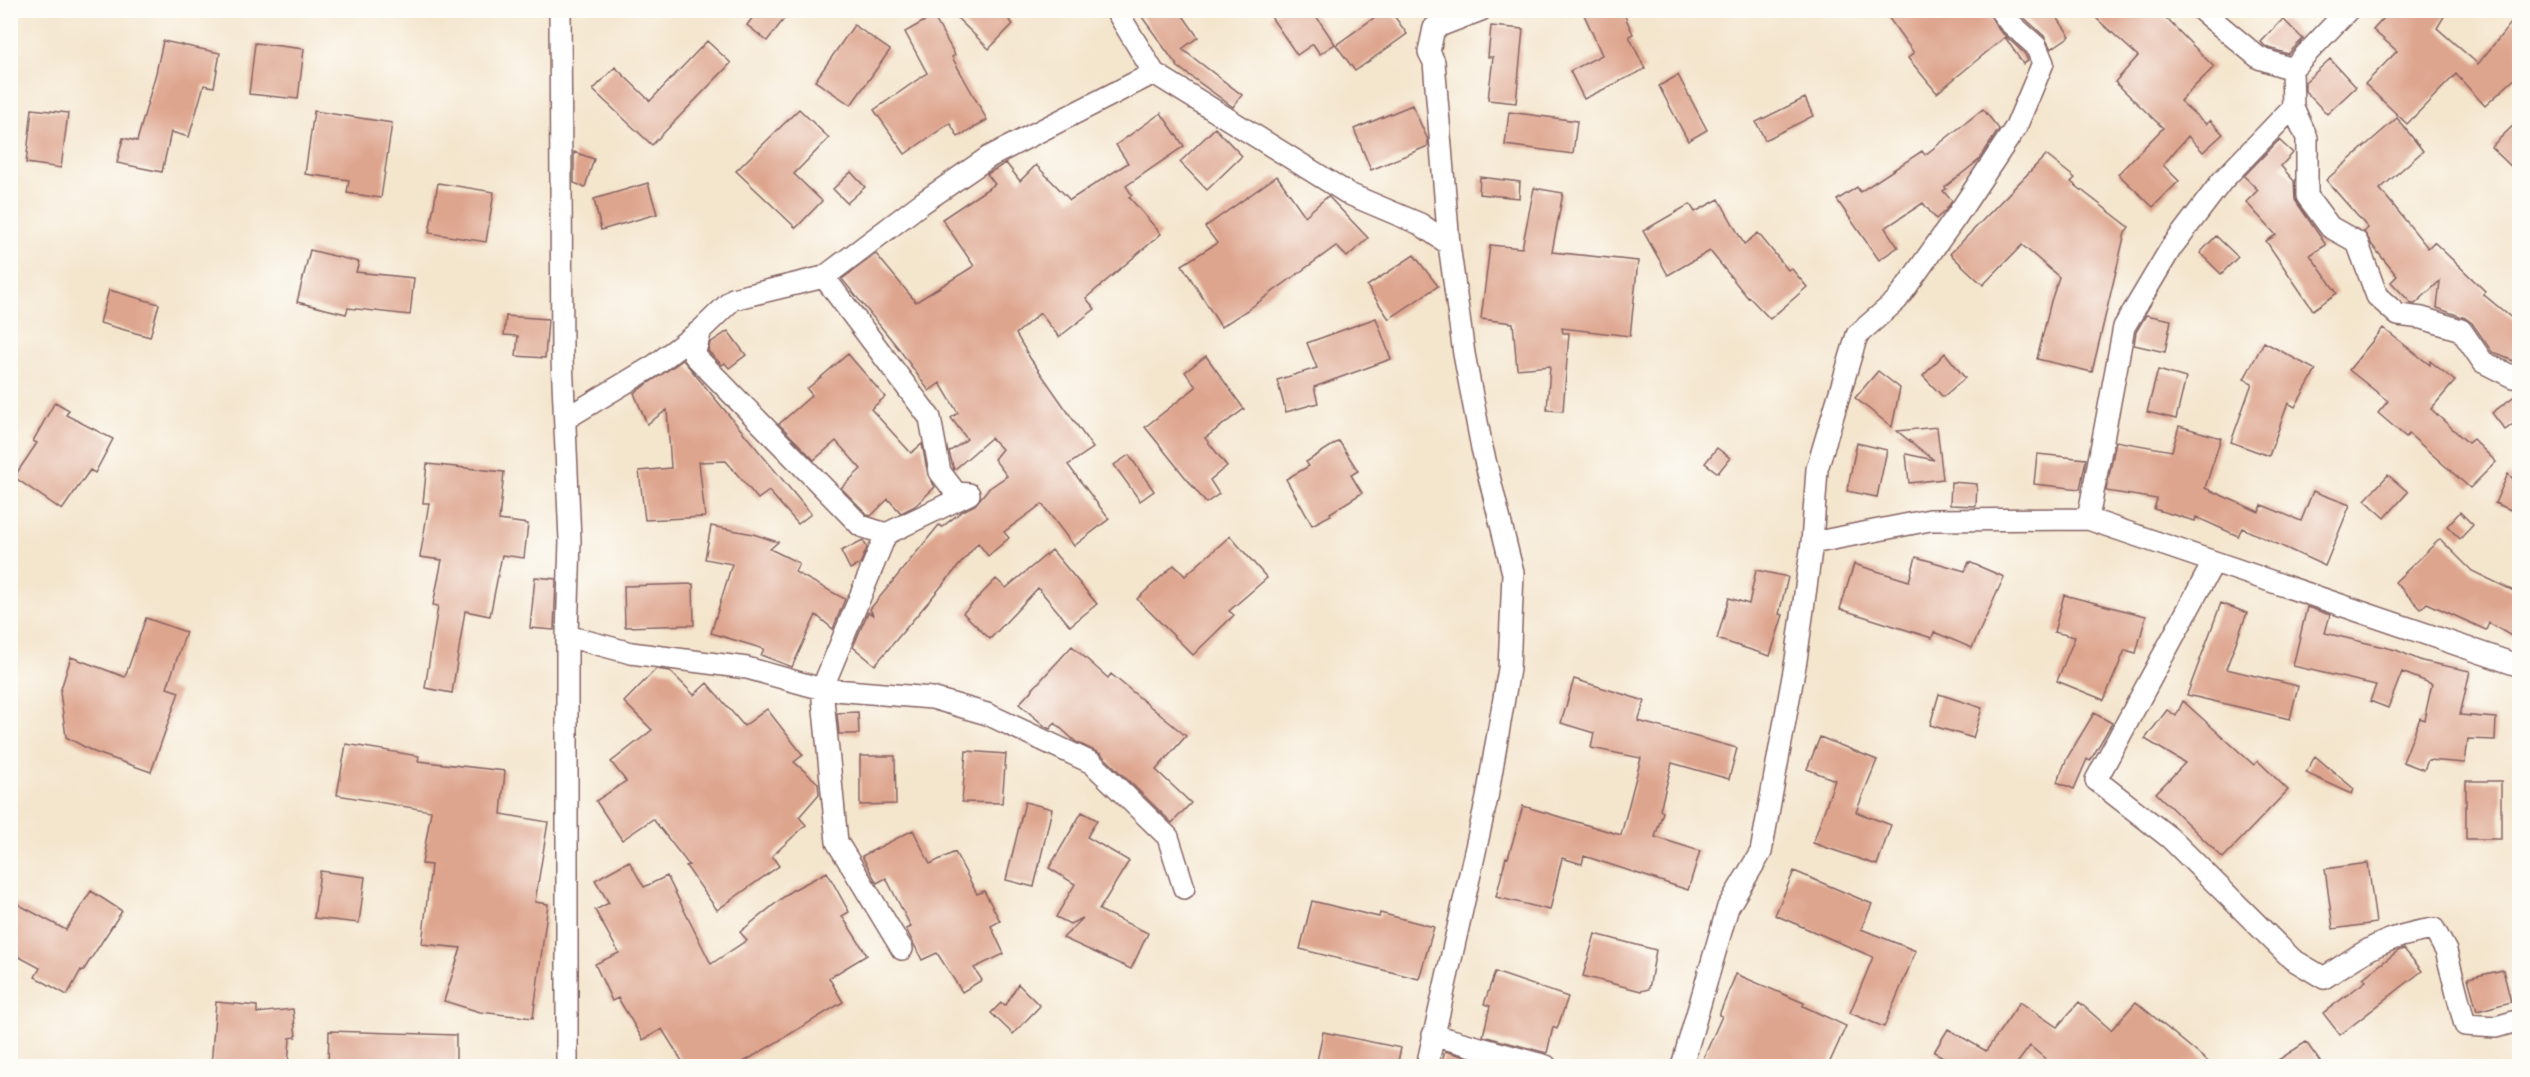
<svg xmlns="http://www.w3.org/2000/svg" width="2530" height="1077" font-family="'Gochi Hand',sans-serif">
<style>
.building{fill:#dea58e}
.lines{fill:none;stroke-linecap:round;stroke-linejoin:round}
.street-casing{stroke:#866464;stroke-width:24}
.street{stroke:#fff;stroke-width:21}
</style>
<rect width="100%" height="100%" fill="#fdfcf7"/>
<filter id="ink" filterUnits="userSpaceOnUse"><feTurbulence type="fractalNoise" baseFrequency=".0167" numOctaves="2"/><feDisplacementMap in="SourceGraphic" scale="12" xChannelSelector="R" yChannelSelector="G"/><feConvolveMatrix kernelMatrix="1 2 1 2 8 2 1 2 1" color-interpolation-filters="sRGB"/></filter>
<filter id="wash" filterUnits="userSpaceOnUse"><feTurbulence type="fractalNoise" baseFrequency=".008" numOctaves="4" result="noise"/><feDisplacementMap in="SourceGraphic" scale="24" xChannelSelector="R" yChannelSelector="G"/><feGaussianBlur stdDeviation="1.35" result="paint"/><feColorMatrix in="noise" values="0 0 0 0 0 0 0 0 0 0 0 0 0 0 0 0 0 1.4 0 .05"/><feComposite in="paint" operator="in"/></filter>
<g filter="url(#wash)">
<rect width="100%" height="100%" fill="#f4e5cd"/>
<g id="blocks">
<path class="building" d="M758,10h33l-24,31 -20,-16z
M949,10h50l14,14 -24,25z
M1137,10h42l19,27 -16,12 60,46 -9,12 -55,-40z
M1280,10h32l23,34 -15,10 -7,-10 -16,11 -26,-38z
M1385,10h5l17,24 -52,37 -19,-26z
M1582,10h40l11,24 -4,2 16,33 -61,30 -14,-28 32,-16z
M1883,10h104l12,20 26,24 3,7 -5,3 -18,-27 -68,56 -29,-35 6,-5z
M2016,10h36l18,26 -19,13 -7,-13z
M2105,10h53l56,57 -34,34 26,23 4,-4 13,14 -20,18 -15,-16 -25,29 16,16 -26,26 -35,-33 45,-46 -48,-46 23,-26 -41,-37z
M2391,10h57l-11,18 41,36 42,-52v62l-35,32 -29,-32 -49,50 -42,-40 32,-33 -24,-21z
M928,19h7l20,36 -3,2 35,63 -29,17 -8,-14 -45,31 -31,-44 53,-37 -22,-41z
M2283,19l20,20 -15,15 -22,-7 -5,-5z
M854,25l36,25 -39,55 -36,-24z
M1491,26l32,3 -7,74 -28,-3 5,-43h-5z
M163,41l57,12 -6,34 -10,-2 -15,52 -18,-5 -9,40 -45,-9 6,-25 14,3 19,-68z
M707,41l24,22 -79,82 -59,-55 22,-23 35,34z
M255,43l49,6 -6,50 -49,-5z
M2330,59l26,28 -29,27 -22,-23v-9z
M1678,75l29,55 -19,11 -29,-55z
M1805,98l8,18 -48,24 -9,-18z
M1412,105l16,35v6l-57,24 -17,-41z
M32,109l36,4 -7,55 -35,-5z
M799,109l30,29 -35,36 28,27 -26,27 -60,-57z
M1983,109l16,20 -20,31 -34,27 1,2 -3,2 9,10 -6,9 -10,9 -13,-16 -38,25 13,19 -19,13 -42,-60 20,-13 3,5 62,-41 3,4z
M314,111l78,12 -11,75 -34,-5 2,-13 -44,-6z
M1509,112l68,9 -4,33 -68,-9z
M1161,113l23,33 -58,40 6,9 -3,2 32,37 -75,64 9,11 -36,28 -19,-24 -24,21 14,24 63,90 -25,17 41,54 -35,27 -32,-42 -38,28 5,6 -21,18 -10,-13 -103,122 -22,-18 15,-35 5,3 -3,-6 69,-84 3,2 19,-15 14,-7 13,-16 19,-13 -13,-17 8,-10 -11,-11 -37,32 -5,-18 18,-13 -16,-21 7,-5 -18,-30 -11,8 -30,-42 -57,-70 34,-25 40,48 58,-36 -32,-47 53,-35 -8,-10 19,-11 14,18 16,-16 34,35 58,-37 -12,-18z
M2397,118l26,33 -43,38 48,59 6,-6 52,50 -3,2 37,31v39l-28,-12 -20,-29 -7,-5 -28,-10 3,-27 -25,23h-3l-21,-22 6,-6 -25,-31 -8,-13 4,-4 -42,-48z
M2520,119v56l-29,-28z
M1215,128l27,28 -35,34 -27,-28z
M2279,140l14,13 -12,13 13,15 1,19 31,45 -16,10 27,38 -24,17 -47,-69 10,-6 -30,-33 12,-12 -14,-14z
M574,152l20,7 -9,28 -11,-4z
M2046,155l29,23 -4,4 58,45 -4,6 -33,139 -55,-13 14,-58 8,-24 -37,-32 -39,40 -33,-31z
M851,172l14,15 -18,16 -14,-14z
M1277,176l28,40 23,-20 40,42 -21,19 -11,-11 -87,63 -28,18 -39,-62 35,-22 -12,-16z
M1480,177l40,5 -1,16 -40,-4z
M438,183l56,9 -8,50 -57,-9z
M648,183l9,31 -56,16 -7,-31z
M1534,188l29,5 -11,59 86,9 -8,75 -68,-8 1,5h6l-6,78 -16,-1 3,-44 -33,3 -4,-46 -32,-4 9,-74 32,3z
M1719,199l25,45 14,-11 30,37 3,-2 16,19 -37,32 -21,-22 -1,1 -38,-47 -42,24 -25,-44 47,-27 5,8z
M2216,236l22,21 -17,17 -21,-21z
M310,250l49,12 -3,10 58,6 -4,37 -62,-7 -2,6 -49,-12z
M1414,255l24,31 -49,33 -22,-33z
M109,290l50,14 -9,33 -50,-14z
M2146,315l25,5 -6,32 -31,-7 2,-13z
M506,316l42,3 -3,39 -29,-2 2,-20 -14,-1z
M1376,318l15,41 -77,28 4,16 -32,9 -9,-32 40,-12 -10,-25z
M2383,328l47,37v-4l25,20 -24,28 37,34 5,-4 23,23 -26,26 -61,-54 -3,3 -28,-24 10,-12 -39,-31z
M728,331l18,24 -17,13 -4,-5 -3,2 -14,-14 2,-8z
M2264,342l52,28 -21,37 -7,-4 -19,53 -38,-14 21,-59 -8,-4z
M1945,353l20,25 -22,19 -20,-21z
M848,354l37,43 -14,12 40,44 11,-9 6,31 7,12 -20,19 -14,7 -13,-14 -17,17 -3,-1 -27,-27 20,-19 -25,-28 -22,19 -35,-36 33,-29 -5,-6z
M1206,356l38,53 -39,29 22,28 -17,14 9,14 -13,9 -61,-76 51,-40 -11,-15z
M683,360l128,154 -13,10 -29,-33 -11,8 -32,-38 -27,1 6,55 -60,3 -6,-49 32,-3 -4,-58 -20,14 -13,-31z
M2158,370l28,8 -10,41 -29,-7z
M1878,371l22,17 -8,39 -37,-29z
M2520,392v27l-15,11 -13,-17z
M55,402l14,8 -3,5 47,24 -18,34 -5,-3 -28,40 -48,-33 23,-34 -4,-2z
M2179,426l42,12 -16,50 54,24 3,-7 39,16 12,-30 37,14 -25,61 -83,-38 -4,8 -42,-19 -1,4 -41,-12 3,-10 -51,-8 10,-50 56,10z
M1937,427l6,52 -34,4 -3,-29 28,6 -37,-29z
M1339,441l19,30 -7,4 11,18 -32,20 1,2 -19,10 -26,-46 23,-13 -3,-4z
M1857,443l30,7 -10,47 -30,-6z
M1717,448l13,10 -12,15 -13,-10z
M2037,454l49,5 -6,30 -46,-5z
M1129,455l25,36 -14,10 -26,-36z
M427,464l77,8 -5,48 29,4 -4,34 -22,-3 -12,61 -25,-5 -13,82 -27,-5 13,-82 -5,-1 9,-45 -22,-3 9,-54h-6z
M2508,474l12,11v29l-25,-11z
M2388,475l20,17 -23,26 -20,-18z
M1951,482l26,2 -1,22 -26,-1z
M2460,512l13,13 -13,14 -13,-13z
M711,526l42,8 25,8 -8,7 29,14 -4,9 50,27 -12,30 -17,-14 -24,52 -31,-12 3,-6 -53,-16 21,-69 -27,-5z
M1230,536l37,42 -38,33 5,4 -41,40 -56,-56 37,-34 11,11z
M2440,539l32,32 48,23v47l-31,-18 -3,7 -59,-27 -6,6 -26,-27z
M863,540l4,8 -7,16 -10,5 -9,-18z
M1052,550l45,54 -27,22 -32,-38 -48,51 -27,-26 33,-34 10,9z
M1916,557l49,14 4,-9 35,15 -32,71 -38,-16 -2,6 -92,-29 14,-45 55,17z
M1756,570l32,7 -9,37 4,1 -13,41 -53,-17 12,-41 20,6z
M535,577l21,2 -2,51 -24,-2z
M693,584l1,41 -69,2 -1,-41z
M2064,595l82,21 -10,37 -11,-3 -21,50 -47,-19 18,-44 -21,-5z
M2221,603l26,10 -21,56 72,17 -8,33 -103,-24z
M2307,607l23,8 -5,18 71,17 26,11 48,10 -10,44 36,3 -1,22 -27,-1 -3,24 -37,-3 -4,10 -21,-8 17,-44 4,2 8,-36 -30,-12 -14,36 -18,-7 6,-16 -83,-19z
M146,618l40,14 -19,56 12,4 -28,80 -57,-20 -28,-15 -6,-45 11,-35 54,20z
M1072,646l36,32 3,-4 75,62 -30,34 35,33 -19,20 -71,-69 -25,-12 -21,-19 -5,6 -4,-2 -27,-23z
M656,669l14,2 24,24 13,-12 37,43 23,-17 36,46 -9,7 24,21 1,11 -20,23 7,8 -34,31 7,10 -62,44 -31,-44 3,-1 -36,-46 -31,21 -26,-39 30,-20 -15,-19 41,-32 -28,-28z
M1574,679l71,22 -7,20 99,27 -8,31 -57,-16 -12,47 3,2 -8,25 45,14 -12,39 -104,-34 -2,8 -20,-6 -12,52 -54,-13 10,-40 2,1 15,-52 98,29 20,-77 -50,-10 3,-15 -33,-10z
M1939,694l43,14 -9,30 -43,-13z
M2183,701l71,64 4,-4 30,29 -65,68 -67,-65 29,-30 -40,-24 22,-29 9,6z
M858,712l1,22h-20l-2,-21z
M2094,713l18,10 -22,38 -3,-2 -13,30 -17,-7 10,-24z
M1820,737l57,23 -21,52 35,13 -14,40 -64,-22 22,-63 -28,-11z
M346,744l73,12 -1,5 87,10 -4,43 47,8 -13,80 13,2 -15,114 -53,-6 -36,-11 17,-53 -39,-4 9,-79 -9,-1 9,-53 -94,-16z
M966,751l40,3 -4,49 -40,-1z
M860,756h35l1,48 -36,1z
M2315,756l39,33 -2,5 -46,-21z
M2466,781h35v58h-35z
M1025,802l27,7 -18,78 -28,-7z
M1082,812l15,8 -10,17 42,24 -30,49 49,23 -17,36 -68,-31 20,-20 -13,6 -14,-7 19,-33 -26,-16z
M913,830l17,34 25,-12 22,42 7,-3 16,30 -9,5 13,28 -30,14 8,12 -20,12 -25,-39 -15,7 -16,-31 5,-2 -25,-49 -9,5 -15,-27z
M629,861l15,26 23,-11 44,88 36,-24 -7,-8 51,-41 36,-19 22,40 -7,4 25,39 -38,23 14,24 -106,64h-52l-23,-37 -19,11 -25,-42 -6,3 -17,-37 24,-11 -24,-43 14,-7 -14,-23z
M2368,863l8,60 -43,6 -8,-60z
M320,871l45,6 -6,46 -45,-5z
M1794,871l78,33 -11,25 55,22 -32,76 -34,-14 23,-56 -98,-42z
M91,891l31,20 -39,60 -2,-1 -14,25 -32,-18 5,-9 -30,-16v-52l56,30z
M1312,901l67,16 1,-4 54,14 -15,52 -119,-30z
M1595,934l61,16 -7,39 -8,2 -58,-15z
M2404,949l18,22 -82,64 -17,-22 43,-32 -3,-3 35,-27z
M2503,970l8,32 -34,9 -9,-33z
M1495,972l73,25 -11,32 -4,-2 -6,26 -64,-17 7,-30 -6,-2z
M1736,974l68,29 -1,3 43,20 -18,40h-128l22,-50 -3,-1z
M1018,984l22,22 -27,28 -22,-21 10,-10 5,2z
M216,1002l41,4v7l36,-4 3,28 -6,1 -2,28h-77z
M2020,1002l37,25 22,-25 32,28 25,-28 77,64h-159l-24,-20 -15,20h-56l-25,-14 14,-23 38,22z
M329,1031l127,4v31h-128z
M1323,1032l78,16 -4,18h-81z
M2306,1042l17,24h-54z
M1445,1051l52,15h-56z"/>
</g>
</g>
<g filter="url(#ink)">
<use href="#blocks" fill-opacity="0" stroke="#866464" stroke-width="1.5"/>
<g class="lines">
<defs>
<path id="street" d="M560,10l2,349 8,181 -3,96v430
M1116,10l38,63 195,121 71,30 29,20
M2201,10l58,48 33,11
M2293,107l14,31v58l23,31 27,15 20,54 21,19 24,3 39,12 22,32 30,15h7
M824,277l106,141 10,54 16,21 13,1 -83,40 -64,155 15,153 65,107
M701,330l-7,25 167,171 25,8
M565,419l90,-54 46,-35 32,-31 91,-22 98,-74 67,-46 165,-84
M2088,519l36,-192 47,-79 51,-67 71,-74 -1,-38 56,-59
M1812,543l118,-23 158,-1 432,147
M2213,563l-117,217 74,58 122,121 32,19c40,-27 61,-42 110,-49l12,22 19,74 31,2 24,-7
M567,636l64,17 116,15 75,21 110,9 55,16 105,49 76,74 16,51
M1433,1035l113,31
M1427,1066l60,-268 22,-129 4,-96 -31,-125 -18,-94 -15,-110 -15,-182 -5,-10 5,-24 47,-18
M1682,1066l46,-159 33,-55 35,-192 16,-117 5,-74 40,-134 40,-35 59,-83 60,-90 27,-64 -7,-17 -27,-24 -9,-12"/>
</defs>
<use href="#street" class="street-casing"/>
<use href="#street" class="street"/>
</g>
</g>
<rect width="2530" height="1077" fill="none" stroke="#fdfcf7" stroke-width="36"/>
</svg>
